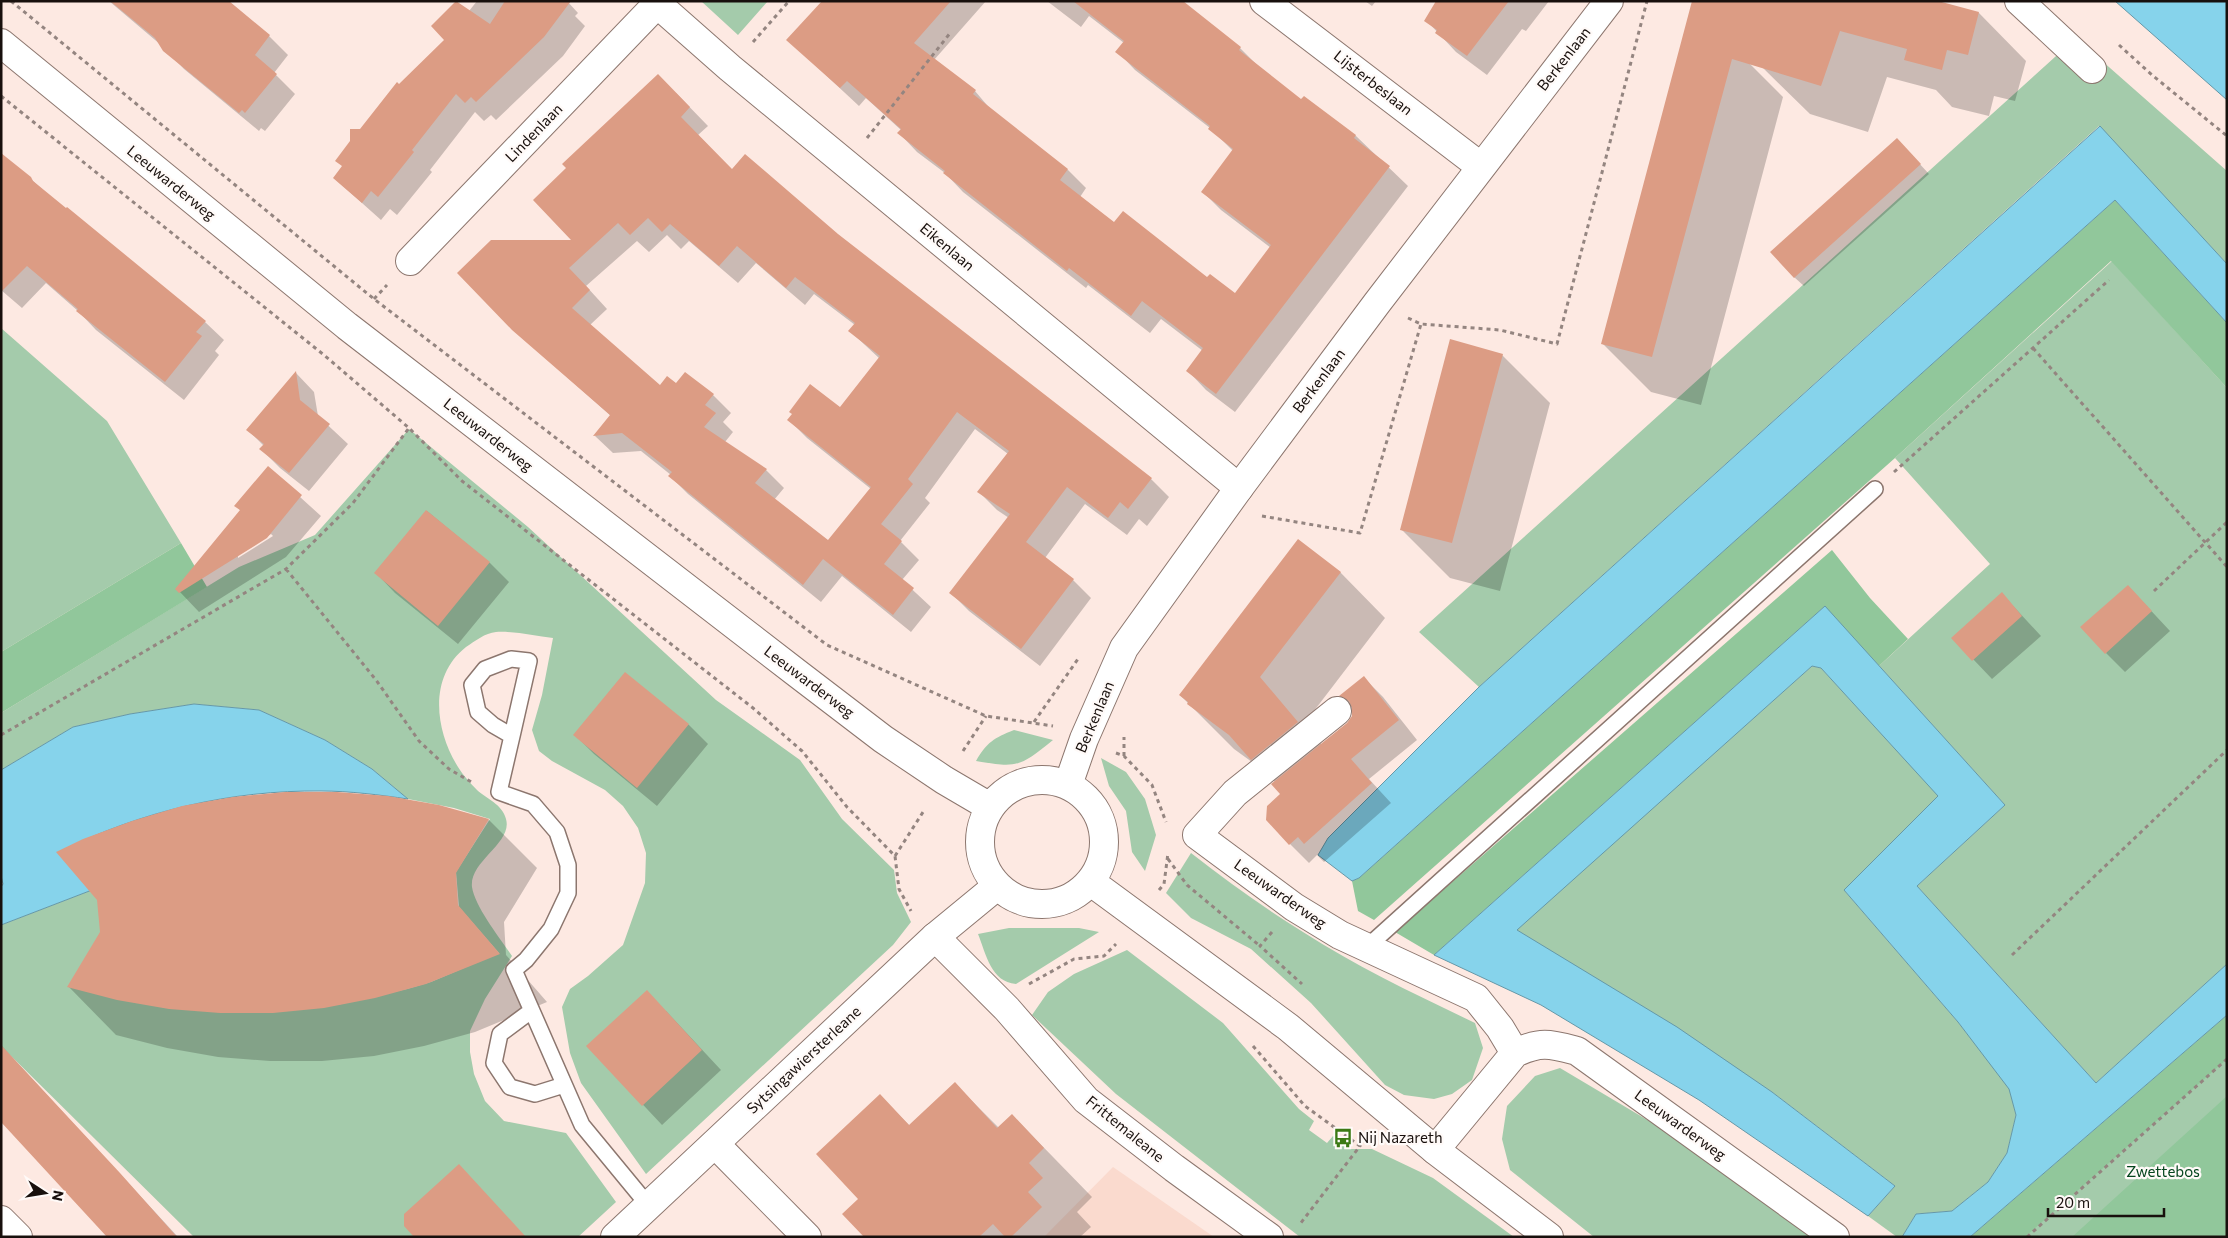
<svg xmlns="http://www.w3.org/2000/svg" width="2228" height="1238" font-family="Commissioner,sans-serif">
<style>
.built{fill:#fadace}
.green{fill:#a4cbab}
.forest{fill:#91c79b}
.water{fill:#86d3eb;stroke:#6598a8}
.shadow{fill:#0003;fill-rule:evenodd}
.building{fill:#dc9c84;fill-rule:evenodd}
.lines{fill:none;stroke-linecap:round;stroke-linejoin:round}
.lane-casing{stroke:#8c766e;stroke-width:18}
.street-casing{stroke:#8c766e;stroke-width:30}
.secondary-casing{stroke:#8c766e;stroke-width:30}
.path{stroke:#948580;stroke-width:3;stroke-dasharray:4 4;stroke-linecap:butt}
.lane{stroke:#fff;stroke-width:15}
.street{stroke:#fff;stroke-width:28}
.secondary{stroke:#fff;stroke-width:28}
.labels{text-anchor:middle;stroke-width:4.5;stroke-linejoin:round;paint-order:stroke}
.street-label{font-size:15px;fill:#18100d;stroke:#fffaf8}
.poi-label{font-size:15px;fill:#18100d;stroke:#fffaf8;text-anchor:start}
.park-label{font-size:15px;fill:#04451d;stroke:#fffaf8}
</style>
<rect width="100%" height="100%" fill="#fde9e2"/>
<path class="built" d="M1113,1167l101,70h-170z"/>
<path class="green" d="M701,1h67l-30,34z
M2076,38l151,133v93l-128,-138 -620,561 -60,-55z
M2112,261l115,127v576l-131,119 -179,-197 88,-81 -126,-139 111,-102 -95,-106z
M1,328l106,93 74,122 -180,109z
M409,429l119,98 188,173 84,60 42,59 52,51 3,23 14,29 -18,23 -247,229 -65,-91 -11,-30 -8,-46 8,-18 18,-13 35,-31 22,-62 1,-30 -8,-25 -15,-22 -18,-16 -53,-29 -13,-10 -7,-21 10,-35 11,-57c-18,-2 -39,-7 -57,-6 -11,1 -21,9 -30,15 -38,30 -31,83 -8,120 5,8 13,17 19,23 10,9 25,14 29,29 7,24 -37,42 -34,68 3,20 28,51 40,69l-27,43 -15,32v21l4,22 11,27 19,20 62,12 50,69 -38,35h-384l-193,-191v-121l91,-35 245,115 70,-16 24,-7 68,-29 -40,-46 -3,-35 34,-53 -36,-11 -46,-9 -36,-30 -47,-29 -66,-30 -65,-6 -64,10 -57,13 -72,43v-57l238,-146 76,-32z
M1812,666l9,2 118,128 -95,94 114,132 52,67 6,26 -9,38 -19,29 -36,29 -36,3 -14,23h-5l-29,-21 27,-30 -123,-94 -256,-162z
M1014,730l39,10c-33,27 -36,28 -77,21 11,-19 18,-23 38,-31z
M1101,758l25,14 19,27 11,36 -11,36 -13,-19 -6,-41 -17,-25z
M1191,853c36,28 73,55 112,79 54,35 114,63 172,91l8,25 -11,32 -20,14 -18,5 -30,-4 -19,-10 -74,-82 -60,-54 -60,-31 -25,-25z
M1009,928h70l20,4 -83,52c-25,-2 -30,-30 -38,-50z
M1127,950l96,73 76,86 15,12 -5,9 18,13 6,-7 16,13h23l61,29 81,59h-214l-184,-143 -84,-79 16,-23 26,-18z
M2227,1028v209h-236z
M1560,1068l116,69 146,100h-228l-84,-67 -8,-31 5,-33 28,-30z"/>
<path class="forest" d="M2115,200l112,123v65l-116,-127 -216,197 -521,462 -16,-9 -6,-30 7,-3z
M181,543l26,44 -206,126v-61z
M1832,550l38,48 38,41 -29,27 -55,-59 -390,348 -39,-23z
M2227,1015v44l-202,178h-55z
M2227,1096v141h-155z"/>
<path class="water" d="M2115,1h112v99z
M2100,126l127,138v59l-112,-123 -756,678 -7,3 -34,-26 10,-17 151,-151z
M1825,606l180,199 -88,81 179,197 131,-119v51l-257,222h-68l14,-23 36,-3 36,-29 19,-29 9,-38 -7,-26 -51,-67 -114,-132 94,-94 -117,-128 -9,-2 -295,264 160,97 95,65 123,94 -27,30 -169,-116 -158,-95 -107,-50z
M194,704l65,6 66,30 47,29 36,30c-28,-4 -58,-8 -87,-8 -90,-1 -179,20 -260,60l31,39 -91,35v-38l2,-3 -2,-8v-106l72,-43 57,-13z"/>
<path class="shadow" d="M109,1h118l42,35 19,19 -14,18 21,21 -30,37 -4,-3 -2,3 -75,-62 -23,-24z
M477,1h90l11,12 -3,3 10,10 -22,30 -67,64 -5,-5 -7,6 -9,-9 -45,58 2,2 -35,43 -7,-6 -9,11 -47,-42 9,-11 18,-37 38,-45 47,-45z
M853,1h133l-52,59 41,31 17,20 76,59 18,18 -6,9 34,26 121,71 36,-46 -50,-38 -18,-18 30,-41 -23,-23 -75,-58 -18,-19 7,-8 -35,-27 -8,11 -34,-26h133l60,47 19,19 42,34 3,-4 52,39 52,50 -173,226 -29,-22 -18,-19 15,-20 -42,-32 -11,14 -62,-48 -2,3 -123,-96 -18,-19 -28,-21 -18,-19 2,-3 -35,-32 -7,8 -71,-66z
M1365,1h11l-4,5z
M1437,1h112l-23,30 -4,-2 -35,46 -31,-23 -30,-32z
M1723,1l256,12 47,48 -11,40 -21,-5 -5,20 -37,-9 -16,-17 -49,-13 -19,55 -58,-18 -48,-47z
M1734,48l49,49 -82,308 -50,-13 -49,-49z
M676,93l32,33 -10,9 34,36 106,64 313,244 18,18 -22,29 -8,-7 -12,16 -42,-31 -40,54 28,22 18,18 -51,68 -71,-55 -18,-18 58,-75 -12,-8 -18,-18 29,-38 -33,-25 -50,69 5,5 -30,38 19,19 -17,20 29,27 -20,25 -69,-56 -21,26 -133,-108 -18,-18 1,-1 -30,-24 -28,2 -18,-17 16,-20 -98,-87zM667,235l14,14 8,-8 49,42 18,-20 49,42 9,-11 41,31 -5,6 30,28 -39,50 -52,11 18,18 64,51 -42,53 -55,-42 10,-12 -18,-18 -41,-28 8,-10 -10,-10 8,-9 -18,-18 -37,-10 -16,1 -70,-61 17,-16 -21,-23 51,-45 12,11z
M1906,149l23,25 -125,112 -10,-9z
M30,178l18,17 157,127 19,18 -9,11 4,4 -35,45 -88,-70 -18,-19 -32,-28 -24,25 -21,-18z
M1502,355l48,48 -50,188 -50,-13 -49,-49z
M296,373l18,19 4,24 30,28 -39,47 -29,-23 -19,-19 3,-3 -16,-16z
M268,468l53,48 -35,41 -87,55 -19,-20 61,-81 -5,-5zM271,534l2,2 -35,22v-3z
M427,511l63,52 19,19 -51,62 -63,-51 -19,-20z
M1340,572l45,46 -81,106 18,21 26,-21 5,-7v-8l-12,-13 23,-18 19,19 34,43 -48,39 22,24 -67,59 -7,-7 -8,8 -19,-19 -8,-50 -7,-12 -12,-12 -29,-21 -54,-54z
M2128,586l42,45 -45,41 -19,-19z
M2002,594l39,42 -49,43 -39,-41z
M625,674l64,51 19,19 -51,62 -63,-52 -19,-19z
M439,806l50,14 48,48 -33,54 2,33 41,47 -72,30 -51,14 -50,10 -52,5h-52l-52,-4 -51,-9 -51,-13 -48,-49z
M666,1011l55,59 -59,55 -74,-79z
M1,1045l177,192h-69l-108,-118z
M955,1084l44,44 13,-13 80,82 -15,15 14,15 -11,10h-214l-6,-38 20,-103 30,30z"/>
<path class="building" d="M110,1h119l41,34 -15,20 22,19 -32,39 -3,-3 -3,3 -76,-62 -8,-13z
M456,1l34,23 15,-23h66l-27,36 -68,65 -5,-5 -6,6 -9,-9 -44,56 2,2 -36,45 -7,-6 -9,12 -29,-25 9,-12 -7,-5 15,-20v-12h10l37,-47 2,2 45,-44 -13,-14z
M822,1h129l-37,42 62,47 -3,4 95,75 -8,11 54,42 9,-11 84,66 3,-3 25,19 36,-48 -70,-53 32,-43 -25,-20 2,-3 -95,-74 9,-11 -51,-40h110l58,46 -2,3 62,49 3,-3 52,39 -2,3 36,28 -174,228 -30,-23 17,-23 -61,-47 -11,15 -62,-48 -2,3 -124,-98 2,-2 -48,-38 4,-4 -54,-48 -7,7 -54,-48z
M1436,1h73l-42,55 -32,-23 2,-3 -13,-9z
M1692,1h246l41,11 -11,43 -21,-5 -5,20 -38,-10 3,-11 -67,-18 -19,55 -89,-27 -80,298 -51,-13z
M658,74l32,33 -9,10 51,52 13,-15 93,80 314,244 -24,31 -8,-7 -12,16 -41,-31 -41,55 48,37 -53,70 -72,-56 61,-79 -33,-22 32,-41 -52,-39 -49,67 5,5 -32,40 21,17 -18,23 30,24 -21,27 -70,-56 -20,26 -135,-109 4,-4 -50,-39 -29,3 17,-21 -98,-85 -55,-57 34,-33h80l-38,-40 33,-32 -4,-4zM648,218l14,14 8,-8 49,42 18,-20 49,42 9,-11 60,46 -7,8 32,25 -40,51 -30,-23 -21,28 3,2 -5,6 84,67 -43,53 -73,-57 12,-14 -63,-42 12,-14 -11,-8 9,-11 -29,-22 -9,11 -9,-7 -7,9 -88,-77 18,-18 -21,-22 49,-45 12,12z
M1897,138l24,26 -127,114 -24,-26z
M1,153l30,24 2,4 33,27 1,-1 139,114 -10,11 6,4 -37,46 -89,-71 2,-2 -51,-43 -26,26z
M1450,339l53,15 -51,189 -52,-13z
M296,371l4,29 30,24 -41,49 -30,-24 5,-5 -18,-14z
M268,466l34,29 -35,43 -88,55 -4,-4 65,-79 -6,-4z
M426,510l64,52 -52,64 -64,-53z
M1298,539l43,33 -81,105 38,45 -47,38 -22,-25 -42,-31 1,-2 -9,-7z
M2128,585l24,26 -47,43 -25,-27z
M2002,592l20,24 -50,45 -21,-23z
M625,672l64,52 -52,64 -64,-53z
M1364,676l35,44 -48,39 21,24 -68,61 -6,-7 -9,8 -23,-25 1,-14 13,-12 -9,-10 76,-61 5,-7v-8l-3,-7 -10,-5z
M285,792h52l51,4 51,9 50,14 -33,54 2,32 42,49 -74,30 -51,14 -51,10 -51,5h-53l-51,-4 -52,-9 -50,-13 33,-55 -3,-32 -41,-48 27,-13 49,-18 50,-15 51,-9z
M647,990l55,60 -60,56 -56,-60z
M1,1045l119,128 57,64h-70l-106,-115z
M955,1082l42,46 15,-14 32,34 -15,15 14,15 -15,14 14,15 -31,30h-6l-12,-13 -14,13h-115l-22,-23 16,-15 -42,-45 64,-60 29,31z
M459,1164l34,37 33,36h-112l-10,-11v-12z"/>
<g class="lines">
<defs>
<path id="lane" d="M512,736l17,-75 -18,-2 -26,10 -13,16 6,27 15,13 19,11 -13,56 34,12 24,28 11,33v28l-17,36 -25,31 -12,10 68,155 66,80
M1366,948l509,-459
M531,1011l-31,23 -6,29 16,24 25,7 29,-9"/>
<path id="street" d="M654,1l76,67 509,420
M1264,1l216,165
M2019,1l73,68
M410,261l250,-260
M1337,711l-102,82 -38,42 97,72 46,28 136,63 24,30 15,25
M935,937l72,72 79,91 88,68 95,69
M715,1144l92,93
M1435,1150l80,-97c26,-12 35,-9 62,-2l258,186
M1,1220l17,17"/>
<path id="secondary" d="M1,43l346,283 451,348 85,65 61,41 46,27
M980 842a62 62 0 1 1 124 0a62 62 0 1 1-124 0Z
M1068,785l16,-46 40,-91 115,-160 138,-185 232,-302
M1091,882l197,145 147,123 114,87
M615,1237l320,-300 62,-51"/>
</defs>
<use href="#lane" class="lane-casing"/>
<use href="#street" class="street-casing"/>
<use href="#secondary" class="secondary-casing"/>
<path class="path" d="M11,1l363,298 453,346 159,71 67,10
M753,42l36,-41
M2119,45l33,30 75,61
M1,96l323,259 85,73 53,53 291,227 49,43 45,56 48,49 4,33 12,22
M867,138l84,-106
M374,299l13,-14
M1408,318l13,6 79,6 57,14 90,-343
M2033,348l194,219
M1894,472l215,-192
M1262,516l98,17 61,-209
M286,569l90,111 43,61 30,28 24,14
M2154,591l73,-69
M1034,722l44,-63 3,-1
M1,735l285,-166 67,-66 56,-75
M963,751l23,-35
M1116,753l8,3 28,29 14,37
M1124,756v-19
M895,856l30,-47
M1168,859l19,26 73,61
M1159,890l5,-6 4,-31
M1272,932l-12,14 42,38
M2012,955l215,-205
M1029,984l45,-25 30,-3 12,-12
M1253,1046l52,60 55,40 -60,78
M2027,1237l200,-178"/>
<use href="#lane" class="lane"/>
<use href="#street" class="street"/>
<use href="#secondary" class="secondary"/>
</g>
<defs>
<symbol id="bus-bare" viewBox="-9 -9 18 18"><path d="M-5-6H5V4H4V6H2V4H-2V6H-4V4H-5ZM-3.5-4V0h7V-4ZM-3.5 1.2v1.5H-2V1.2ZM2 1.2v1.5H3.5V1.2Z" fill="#3b7914" stroke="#fffaf8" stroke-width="2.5" paint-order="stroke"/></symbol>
</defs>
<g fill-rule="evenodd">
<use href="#bus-bare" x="1329" y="1124" width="28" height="28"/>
</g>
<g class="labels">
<g class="street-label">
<text transform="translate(1564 59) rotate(-52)" y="5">Berkenlaan</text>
<text transform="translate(1373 83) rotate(38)" y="5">Lijsterbeslaan</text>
<text transform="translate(534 133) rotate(-46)" y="5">Lindenlaan</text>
<text transform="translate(171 183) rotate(39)" y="5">Leeuwarderweg</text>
<text transform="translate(947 247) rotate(40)" y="5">Eikenlaan</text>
<text transform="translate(1319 381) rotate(-53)" y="5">Berkenlaan</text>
<text transform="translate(488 435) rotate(38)" y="5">Leeuwarderweg</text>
<text transform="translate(809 682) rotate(37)" y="5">Leeuwarderweg</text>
<text transform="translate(1095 717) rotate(-67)" y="5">Berkenlaan</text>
<text transform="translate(1280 894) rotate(35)" y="5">Leeuwarderweg</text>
<text transform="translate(804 1060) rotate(-43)" y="5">Sytsingawiersterleane</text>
<text transform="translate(1680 1125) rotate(36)" y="5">Leeuwarderweg</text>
<text transform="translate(1125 1129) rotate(39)" y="5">Frittemaleane</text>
</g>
<g class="poi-label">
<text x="1358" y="1143">Nij Nazareth</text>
</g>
<g class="park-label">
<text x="2163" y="1177">Zwettebos</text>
</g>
</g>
<rect width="2228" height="1238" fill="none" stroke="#18100d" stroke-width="5"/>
<g transform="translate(45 1193) rotate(102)" stroke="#fffaf8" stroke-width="4" paint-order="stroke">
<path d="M0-4L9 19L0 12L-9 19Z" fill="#18100d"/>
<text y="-8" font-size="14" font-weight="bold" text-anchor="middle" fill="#18100d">N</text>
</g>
<path d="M2048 1208v8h116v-8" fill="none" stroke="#18100d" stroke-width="2.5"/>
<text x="2056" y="1208" font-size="15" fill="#18100d" stroke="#fffaf8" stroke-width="4" paint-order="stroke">20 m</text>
</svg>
